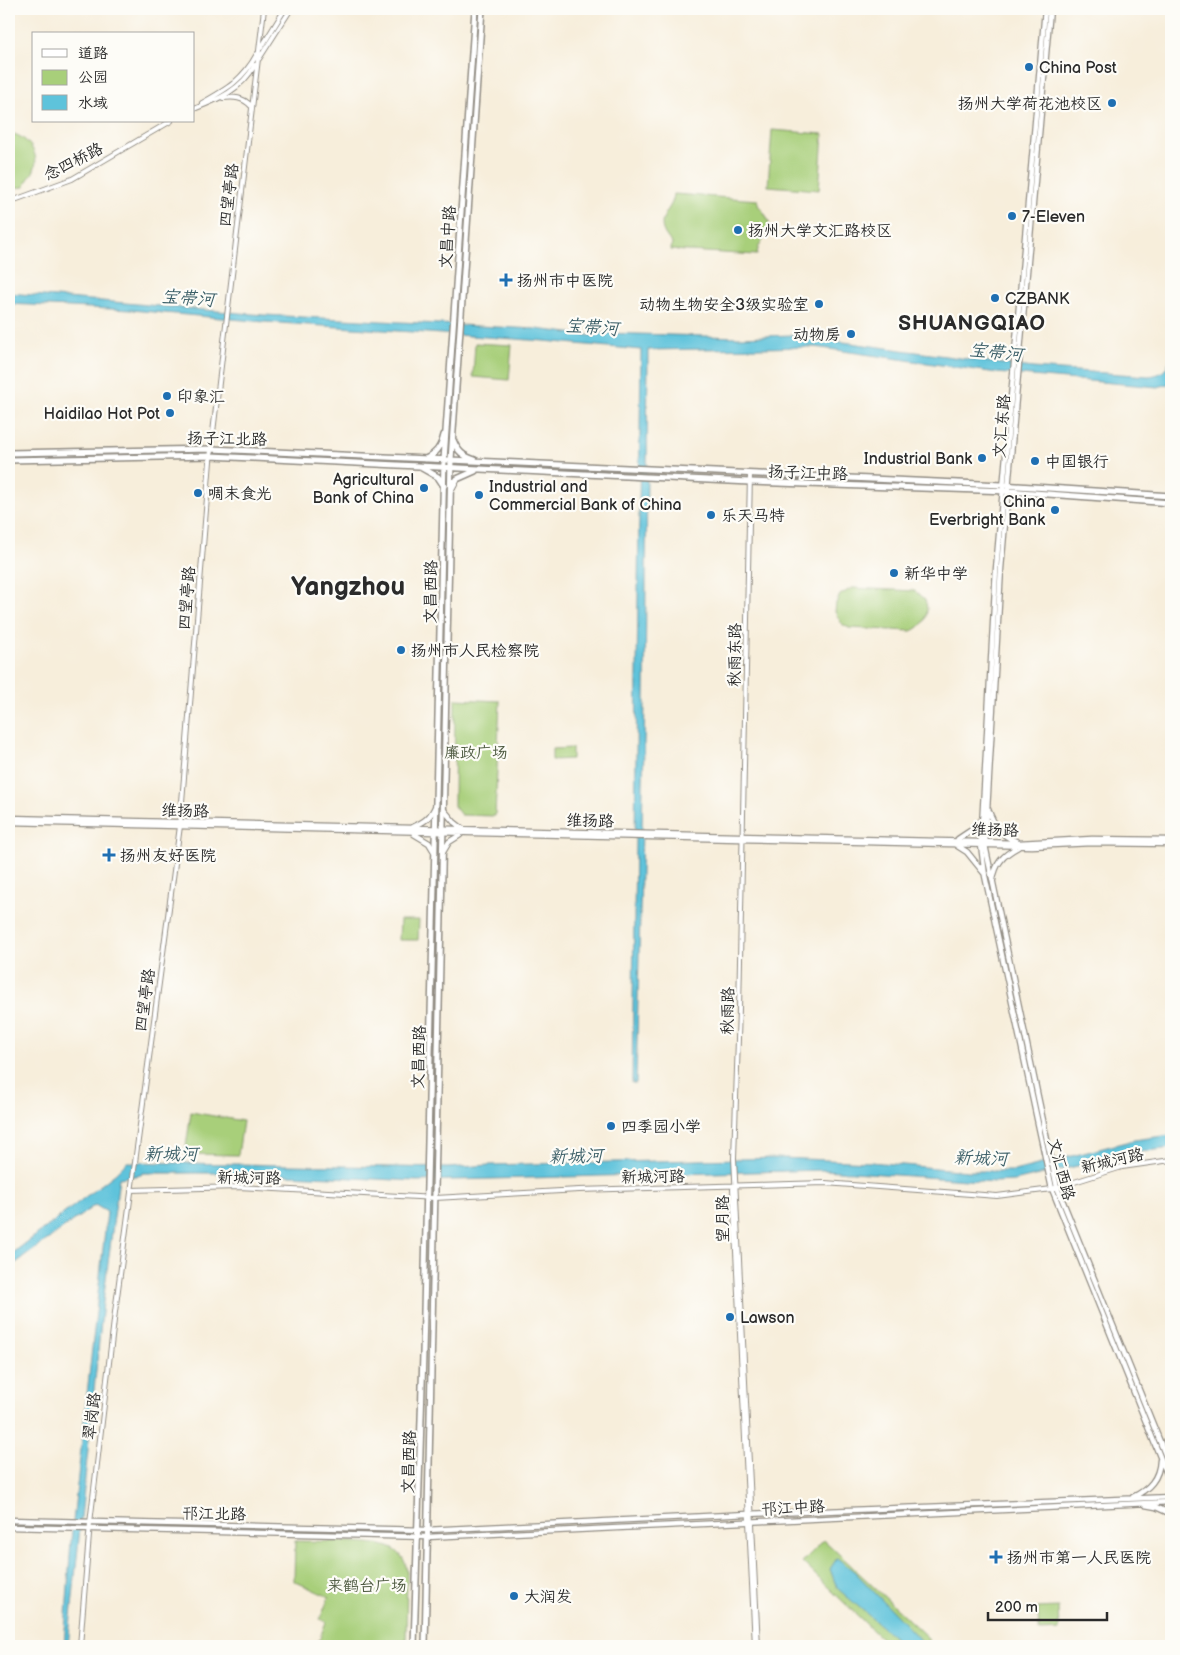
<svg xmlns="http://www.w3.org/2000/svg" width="1180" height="1655" font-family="'Balsamiq Sans','LXGW WenKai TC',sans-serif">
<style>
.green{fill:#a8cf7a;stroke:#6a7d52}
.water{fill:#5ec3db;stroke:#447783}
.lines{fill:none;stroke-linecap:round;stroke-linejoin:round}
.tertiary-casing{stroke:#918c83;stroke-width:6}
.secondary-casing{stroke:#918c83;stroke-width:7}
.primary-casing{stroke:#918c83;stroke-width:8}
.tertiary{stroke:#fff;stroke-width:4}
.secondary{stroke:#fff;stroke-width:4.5}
.primary{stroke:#fff;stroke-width:5}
.poi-dot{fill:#1f6fb2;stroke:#fdfcf7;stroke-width:2}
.labels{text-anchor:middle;stroke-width:4.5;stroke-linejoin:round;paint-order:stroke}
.poi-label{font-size:16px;fill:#2b2b2b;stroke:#fdfcf7;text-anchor:start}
.street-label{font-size:16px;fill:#2b2b2b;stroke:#fdfcf7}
.park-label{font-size:16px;fill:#505c43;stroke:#fdfcf7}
.water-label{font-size:18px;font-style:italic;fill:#3d6069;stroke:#fdfcf7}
.district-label{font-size:21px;font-weight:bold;letter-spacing:1px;fill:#2b2b2b;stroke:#fdfcf7}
.town-label{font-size:26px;font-weight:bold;fill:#2b2b2b;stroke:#fdfcf7}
</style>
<rect width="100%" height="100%" fill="#fdfcf7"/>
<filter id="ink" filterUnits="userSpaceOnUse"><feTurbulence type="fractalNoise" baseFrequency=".02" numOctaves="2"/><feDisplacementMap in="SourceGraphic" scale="10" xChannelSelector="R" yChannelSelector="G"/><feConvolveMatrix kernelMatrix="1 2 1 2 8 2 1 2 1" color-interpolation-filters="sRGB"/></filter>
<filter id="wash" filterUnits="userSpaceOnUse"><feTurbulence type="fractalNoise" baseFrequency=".0096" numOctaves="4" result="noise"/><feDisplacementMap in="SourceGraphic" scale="20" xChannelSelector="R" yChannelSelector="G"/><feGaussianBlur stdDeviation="1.12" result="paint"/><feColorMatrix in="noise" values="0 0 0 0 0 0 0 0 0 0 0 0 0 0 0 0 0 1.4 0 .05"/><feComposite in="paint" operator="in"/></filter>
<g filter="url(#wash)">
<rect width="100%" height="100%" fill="#f7eedb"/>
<path class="green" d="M772,130l51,4 -4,56 -51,-4z
M9,133c17,2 32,20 25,37 -3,7 -8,10 -9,17l-16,1z
M674,194l84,6v5c26,30 0,28 -1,50l-86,-5 1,-7c-23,-24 1,-30 2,-49z
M475,343l37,2 -3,35 -36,-3z
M852,588l63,3 10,9c5,13 0,27 -14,31l-62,-3 -7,-4 -7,-12 1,-9 4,-8z
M455,699l45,2 -5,115 -34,-1 -7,-9z
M572,748v11l-20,1v-11z
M400,920h19l-1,20h-19z
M191,1112l52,9 -5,34 -53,-1z
M824,1540l103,97 2,5 10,4h-50l-87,-84z
M295,1541c24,1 79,-2 98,8 9,5 13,13 14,23l-1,74h-81l-7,-3 8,-21 -6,-3 9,-22 -35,-16z
M1058,1607l1,23 -20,1 -1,-23z"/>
<path class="water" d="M9,293l255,22 272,14 58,7 9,-3 137,4 52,-2 241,33 116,8c16,-2 18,-7 22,-21v28l-13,4 -161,-14 -182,-26 -167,3 -3,351 -9,382h-4l9,-733 -97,-9 -279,-19 -134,-12 -122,-6z
M1171,1135v13l-39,5 -118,28 -19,1 -170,-12 -408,11 -172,-8h-103l-1,2 -22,3 -16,124 -35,344h-4l7,-106 36,-328 -12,-7 -86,63v-12l106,-82 12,-12 321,6 41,-3 293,-7 89,4 97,9h46l120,-31z
M837,1558l18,14 71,74h-22l-67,-58 -7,-19z"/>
</g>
<g filter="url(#ink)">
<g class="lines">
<defs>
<path id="tertiary" d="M261,48l24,-39
M259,59l32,-50
M223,98c11,-1 20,-1 28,8
M202,103c25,-14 41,-23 55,-49
M194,109c25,-10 47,-19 61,-44
M9,202l63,-23 99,-58
M750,474l-11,535 -5,149 24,488
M733,1189l22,457
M131,1190l107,-3 197,11 144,-8 246,-7 172,13 55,-7 70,-22 49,-7
M80,1646l10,-123 25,-211 65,-486 31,-377 53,-440"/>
<path id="secondary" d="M1045,9l-49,560 -15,276 4,31 67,313 119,295
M1050,9l-49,560 -16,276 72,342 114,282
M443,809l11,13 9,7
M988,809c6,16 12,26 28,32
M9,818l1010,25 73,-4 79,1
M9,822l1023,24 59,-3 80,1
M413,827c11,-5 17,-9 22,-20
M414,834l15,9 6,10
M958,839l15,-10 9,-10
M956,845l11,7 17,21
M443,852l6,-10 11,-7
M993,880c2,-16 10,-25 25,-33
M1133,1497c16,-8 26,-18 27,-37
M1145,1505l11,2 15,7
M9,1520l417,10 322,-16 423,-17
M9,1527l418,10 744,-35"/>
<path id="primary" d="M453,440c5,12 10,16 22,20
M9,453l202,-4 791,36 169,11
M426,459c10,-6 15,-11 18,-24
M9,460l202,-4 539,26 258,9 163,12
M422,468l16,9 6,9
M451,490l6,-11 18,-8
M414,1646l9,-292 21,-894 31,-451
M425,1646l26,-1186 31,-451"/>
</defs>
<use href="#tertiary" class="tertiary-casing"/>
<use href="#secondary" class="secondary-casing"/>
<use href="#primary" class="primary-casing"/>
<use href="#tertiary" class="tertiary"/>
<use href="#secondary" class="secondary"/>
<use href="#primary" class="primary"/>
</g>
</g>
<g class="poi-dot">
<circle cx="1029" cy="67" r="5"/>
<circle cx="1112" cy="103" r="5"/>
<circle cx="1012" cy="216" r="5"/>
<circle cx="738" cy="230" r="5"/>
<path d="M503.5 272.5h5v5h5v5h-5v5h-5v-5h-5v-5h5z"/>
<circle cx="995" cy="298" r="5"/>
<circle cx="819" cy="304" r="5"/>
<circle cx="851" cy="334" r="5"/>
<circle cx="167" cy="396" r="5"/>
<circle cx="170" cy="413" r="5"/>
<circle cx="982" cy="458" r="5"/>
<circle cx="1035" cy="461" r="5"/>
<circle cx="424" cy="488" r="5"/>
<circle cx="198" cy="493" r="5"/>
<circle cx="479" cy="495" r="5"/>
<circle cx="1055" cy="510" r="5"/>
<circle cx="711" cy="515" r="5"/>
<circle cx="894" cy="573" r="5"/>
<circle cx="401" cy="650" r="5"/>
<path d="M106.5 847.5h5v5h5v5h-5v5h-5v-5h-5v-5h5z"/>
<circle cx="611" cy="1126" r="5"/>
<circle cx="730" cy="1317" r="5"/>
<path d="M993.5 1549.5h5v5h5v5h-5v5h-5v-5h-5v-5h5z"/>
<circle cx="514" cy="1596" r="5"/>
</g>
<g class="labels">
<g class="poi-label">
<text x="1039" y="73">China Post</text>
<text x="1102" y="109" text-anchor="end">扬州大学荷花池校区</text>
<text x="1022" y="222">7-Eleven</text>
<text x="748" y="236">扬州大学文汇路校区</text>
<text x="517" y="286">扬州市中医院</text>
<text x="1005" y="304">CZBANK</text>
<text x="809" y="310" text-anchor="end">动物生物安全3级实验室</text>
<text x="841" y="340" text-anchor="end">动物房</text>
<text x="177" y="402">印象汇</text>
<text x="160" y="419" text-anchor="end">Haidilao Hot Pot</text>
<text x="972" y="464" text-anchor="end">Industrial Bank</text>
<text x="1045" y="467">中国银行</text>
<text x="414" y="485" text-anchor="end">Agricultural<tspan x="414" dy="18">Bank of China</tspan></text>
<text x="489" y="492">Industrial and<tspan x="489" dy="18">Commercial Bank of China</tspan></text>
<text x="208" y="499">啁末食光</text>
<text x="1045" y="507" text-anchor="end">China<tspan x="1045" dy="18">Everbright Bank</tspan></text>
<text x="721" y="521">乐天马特</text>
<text x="904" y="579">新华中学</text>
<text x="411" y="656">扬州市人民检察院</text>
<text x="120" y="861">扬州友好医院</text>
<text x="621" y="1132">四季园小学</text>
<text x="740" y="1323">Lawson</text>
<text x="1007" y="1563">扬州市第一人民医院</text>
<text x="524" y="1602">大润发</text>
</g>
<g class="street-label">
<text transform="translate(73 161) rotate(-27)" y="6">念四桥路</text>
<text transform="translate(228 195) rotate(-83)" y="6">四望亭路</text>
<text transform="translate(447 237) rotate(-86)" y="6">文昌中路</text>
<text transform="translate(1001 426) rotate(-85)" y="6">文汇东路</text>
<text transform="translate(227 438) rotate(1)" y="6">扬子江北路</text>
<text transform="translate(808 472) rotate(2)" y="6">扬子江中路</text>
<text transform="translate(430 592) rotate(-89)" y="6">文昌西路</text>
<text transform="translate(186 598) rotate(-85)" y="6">四望亭路</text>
<text transform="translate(734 655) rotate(-89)" y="6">秋雨东路</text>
<text transform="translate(185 810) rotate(1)" y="6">维扬路</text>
<text transform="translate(590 820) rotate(1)" y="6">维扬路</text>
<text transform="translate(995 829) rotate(2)" y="6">维扬路</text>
<text transform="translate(144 1000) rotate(-82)" y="6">四望亭路</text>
<text transform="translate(727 1011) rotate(-89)" y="6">秋雨路</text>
<text transform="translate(418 1057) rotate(-88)" y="6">文昌西路</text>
<text transform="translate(1112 1160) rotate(-13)" y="6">新城河路</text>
<text transform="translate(1062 1169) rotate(75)" y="6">文汇西路</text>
<text transform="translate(653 1176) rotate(-1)" y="6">新城河路</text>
<text transform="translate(249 1177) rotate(1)" y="6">新城河路</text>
<text transform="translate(722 1219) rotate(-90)" y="6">望月路</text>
<text transform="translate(91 1416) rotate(-83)" y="6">翠岗路</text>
<text transform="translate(408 1462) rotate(-88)" y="6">文昌西路</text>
<text transform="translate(793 1507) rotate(-3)" y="6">邗江中路</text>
<text transform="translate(214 1513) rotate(1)" y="6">邗江北路</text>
</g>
<g class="park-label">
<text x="476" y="758">廉政广场</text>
<text x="367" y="1591">来鹤台广场</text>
</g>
<g class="water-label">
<text transform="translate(188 298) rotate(4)" y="6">宝带河</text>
<text transform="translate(592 327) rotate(4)" y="6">宝带河</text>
<text transform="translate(996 352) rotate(6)" y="6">宝带河</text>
<text x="171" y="1160">新城河</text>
<text transform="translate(576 1156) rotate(-1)" y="6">新城河</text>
<text transform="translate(981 1158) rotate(2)" y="6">新城河</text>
</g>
<g class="district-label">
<text x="972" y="330">SHUANGQIAO</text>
</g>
<g class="town-label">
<text x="348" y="595">Yangzhou</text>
</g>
</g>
<rect width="1180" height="1655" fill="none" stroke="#fdfcf7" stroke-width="30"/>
<rect x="32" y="32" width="162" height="90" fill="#fdfcf7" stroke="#a9a8a5"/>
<rect x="42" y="49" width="25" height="8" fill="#ffffff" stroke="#a9a8a5"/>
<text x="78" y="58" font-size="15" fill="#2b2b2b">道路</text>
<rect x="42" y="70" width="25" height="15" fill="#a8cf7a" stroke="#a9a8a5"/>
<text x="78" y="82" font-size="15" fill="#2b2b2b">公园</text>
<rect x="42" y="95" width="25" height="15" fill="#5ec3db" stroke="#a9a8a5"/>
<text x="78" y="108" font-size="15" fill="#2b2b2b">水域</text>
<path d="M988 1612v8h119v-8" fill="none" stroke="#2b2b2b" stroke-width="2.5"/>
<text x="995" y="1612" font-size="15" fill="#2b2b2b" stroke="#fdfcf7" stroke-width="4" paint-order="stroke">200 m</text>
</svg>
